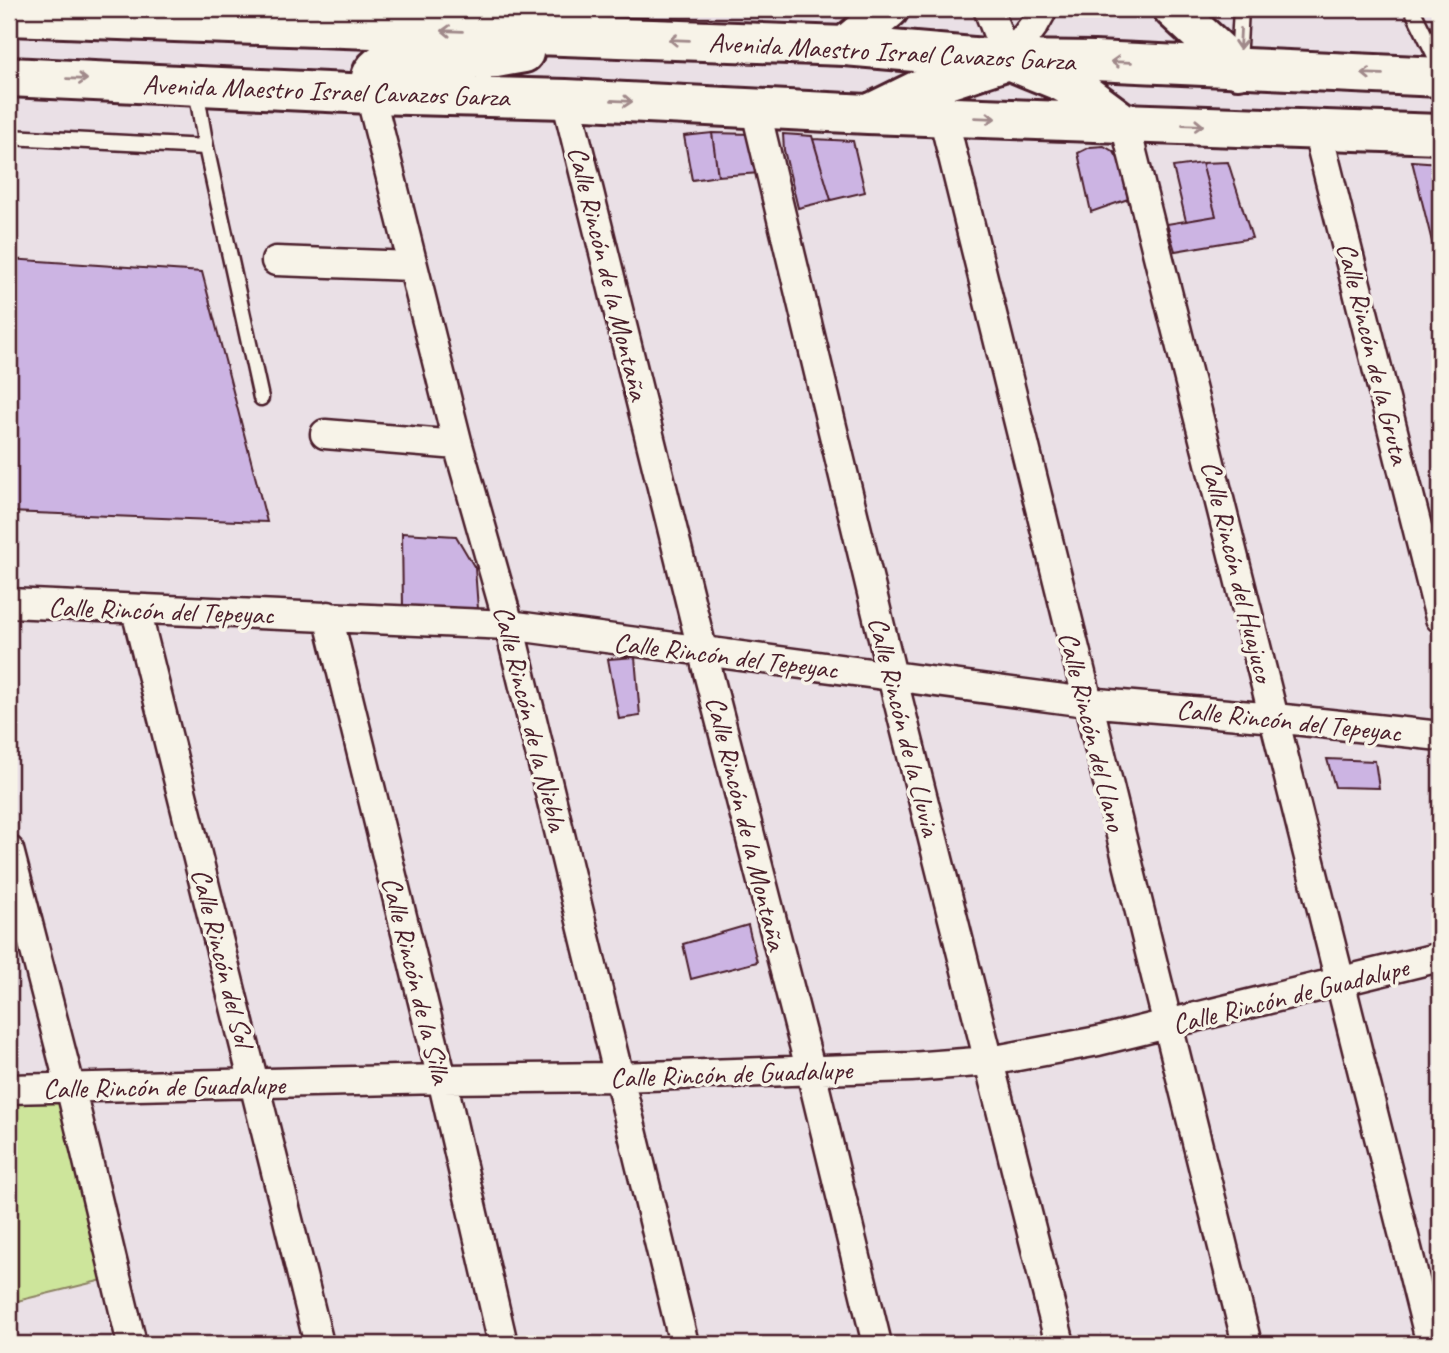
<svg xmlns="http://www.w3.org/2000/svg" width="1449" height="1353" font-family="Caveat,sans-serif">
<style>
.green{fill:#cde59b;stroke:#8c8263;stroke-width:2}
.building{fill:#ccb4e3;stroke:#4a1f2b;stroke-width:2}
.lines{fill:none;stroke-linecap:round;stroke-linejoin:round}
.service-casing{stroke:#4a1f2b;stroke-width:19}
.minor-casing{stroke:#4a1f2b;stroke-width:33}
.secondary-casing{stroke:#4a1f2b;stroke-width:44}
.service{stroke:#f7f3e8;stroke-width:14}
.minor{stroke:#f7f3e8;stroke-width:28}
.secondary{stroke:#f7f3e8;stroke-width:38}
.oneway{stroke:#a0898a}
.labels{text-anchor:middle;stroke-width:7;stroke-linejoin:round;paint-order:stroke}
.street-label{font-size:28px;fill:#4a1f2b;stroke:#f7f3e8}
</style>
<rect width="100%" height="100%" fill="#eae0e6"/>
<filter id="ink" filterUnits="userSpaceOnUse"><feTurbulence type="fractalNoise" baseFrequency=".0143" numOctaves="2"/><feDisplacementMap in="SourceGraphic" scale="14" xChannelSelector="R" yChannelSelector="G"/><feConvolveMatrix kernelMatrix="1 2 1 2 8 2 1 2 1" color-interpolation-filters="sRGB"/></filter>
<g filter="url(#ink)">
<path class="green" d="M51,1093l11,9 45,177 -98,24v-208z"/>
<path class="building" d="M341,9h133v7z
M712,133l40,1 8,39 -42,3z
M712,133l6,43 -26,4 -8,-44z
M783,134l29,2 19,64 -33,8 -14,-58z
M813,139l40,2 12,51 -34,8z
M1104,146l10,6 6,10 8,37 -37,13 -13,-59 12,-6z
M1412,161l28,2v98l-3,1z
M1228,162l24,76 -77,13 -8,-27 49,-8 -14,-53z
M1202,163l14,53 -30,5 -13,-54z
M9,259l193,13 65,250 -258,-10z
M402,533l54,3 19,32 3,41 -75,-1z
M635,657l5,59 -21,3 -11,-60z
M1327,759l48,2 4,27 -44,-1z
M748,925l9,37 -66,17 -8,-35z"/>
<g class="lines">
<defs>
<path id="service" d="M1412,9l28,57
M567,34l7,-25
M1238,63l3,-54
M196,89l10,58 55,251
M9,137l197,10"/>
<path id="minor" d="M988,9l20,51
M1008,60l26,-35 9,-16
M370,94l88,351 51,180 175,719
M566,99l137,554 108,419 66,272
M755,107l137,569 168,668
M943,116l304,1228
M1125,124l306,1220
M1317,129l123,489
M276,261l136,5
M325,434l133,11
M9,603l500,22 577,77 189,16 165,18
M136,610l183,734
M328,616l114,463 61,265
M9,850l61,236 62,258
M9,1089l433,-10 176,-2 293,-10 79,-6 108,-20 342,-84"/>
<path id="secondary" d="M1173,9l65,60
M9,16l836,30 163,14 86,1 346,16
M845,46l44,-37
M9,77l361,17 196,5 302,15 572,20
M370,94c0,-15 -1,-23 13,-31l113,-5 28,-5
M873,112l47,-23 88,-29 54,22 24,13 39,29"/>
</defs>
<use href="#service" class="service-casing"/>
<use href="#minor" class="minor-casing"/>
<use href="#secondary" class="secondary-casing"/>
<use href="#service" class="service"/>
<use href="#minor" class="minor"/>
<use href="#secondary" class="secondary"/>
</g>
<defs><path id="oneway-shaft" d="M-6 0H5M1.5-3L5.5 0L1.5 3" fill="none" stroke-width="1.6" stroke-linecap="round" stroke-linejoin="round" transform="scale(1.75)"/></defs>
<g class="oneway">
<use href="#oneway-shaft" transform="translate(452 31) rotate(-178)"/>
<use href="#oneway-shaft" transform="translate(1240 39) rotate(93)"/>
<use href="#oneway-shaft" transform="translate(679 40) rotate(-178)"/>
<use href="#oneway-shaft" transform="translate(1121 62) rotate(-178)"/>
<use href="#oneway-shaft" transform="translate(1372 74) rotate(-178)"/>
<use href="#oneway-shaft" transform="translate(77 79) rotate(2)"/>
<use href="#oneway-shaft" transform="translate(622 101) rotate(3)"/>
<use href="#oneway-shaft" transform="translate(985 118) rotate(2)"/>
<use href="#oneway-shaft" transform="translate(1193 125) rotate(2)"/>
</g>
</g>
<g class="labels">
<g class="street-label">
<text transform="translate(892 51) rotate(3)" y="10">Avenida Maestro Israel Cavazos Garza</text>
<text transform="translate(326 90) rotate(2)" y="10">Avenida Maestro Israel Cavazos Garza</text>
<text transform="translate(609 273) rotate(76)" y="10">Calle Rincón de la Montaña</text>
<text transform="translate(1374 353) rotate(76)" y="10">Calle Rincón de la Gruta</text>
<text transform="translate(1238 571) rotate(76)" y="10">Calle Rincón del Huajuco</text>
<text transform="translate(161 610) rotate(2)" y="10">Calle Rincón del Tepeyac</text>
<text transform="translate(726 655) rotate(7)" y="10">Calle Rincón del Tepeyac</text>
<text transform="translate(531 718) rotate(76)" y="10">Calle Rincón de la Niebla</text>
<text transform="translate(1289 720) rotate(6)" y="10">Calle Rincón del Tepeyac</text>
<text transform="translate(905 726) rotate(76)" y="10">Calle Rincón de la Lluvia</text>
<text transform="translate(1093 731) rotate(76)" y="10">Calle Rincón del Llano</text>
<text transform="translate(747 823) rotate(76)" y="10">Calle Rincón de la Montaña</text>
<text transform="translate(223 957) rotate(76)" y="10">Calle Rincón del Sol</text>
<text transform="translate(417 980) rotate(76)" y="10">Calle Rincón de la Silla</text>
<text transform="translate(1290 995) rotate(-14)" y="10">Calle Rincón de Guadalupe</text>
<text transform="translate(731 1073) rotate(-2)" y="10">Calle Rincón de Guadalupe</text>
<text transform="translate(164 1086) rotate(-1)" y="10">Calle Rincón de Guadalupe</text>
</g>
</g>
<rect width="1449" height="1353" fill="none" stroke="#f7f3e8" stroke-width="35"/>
<rect x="18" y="18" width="1414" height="1318" fill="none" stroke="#4a1f2b" stroke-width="2.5" filter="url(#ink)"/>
</svg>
